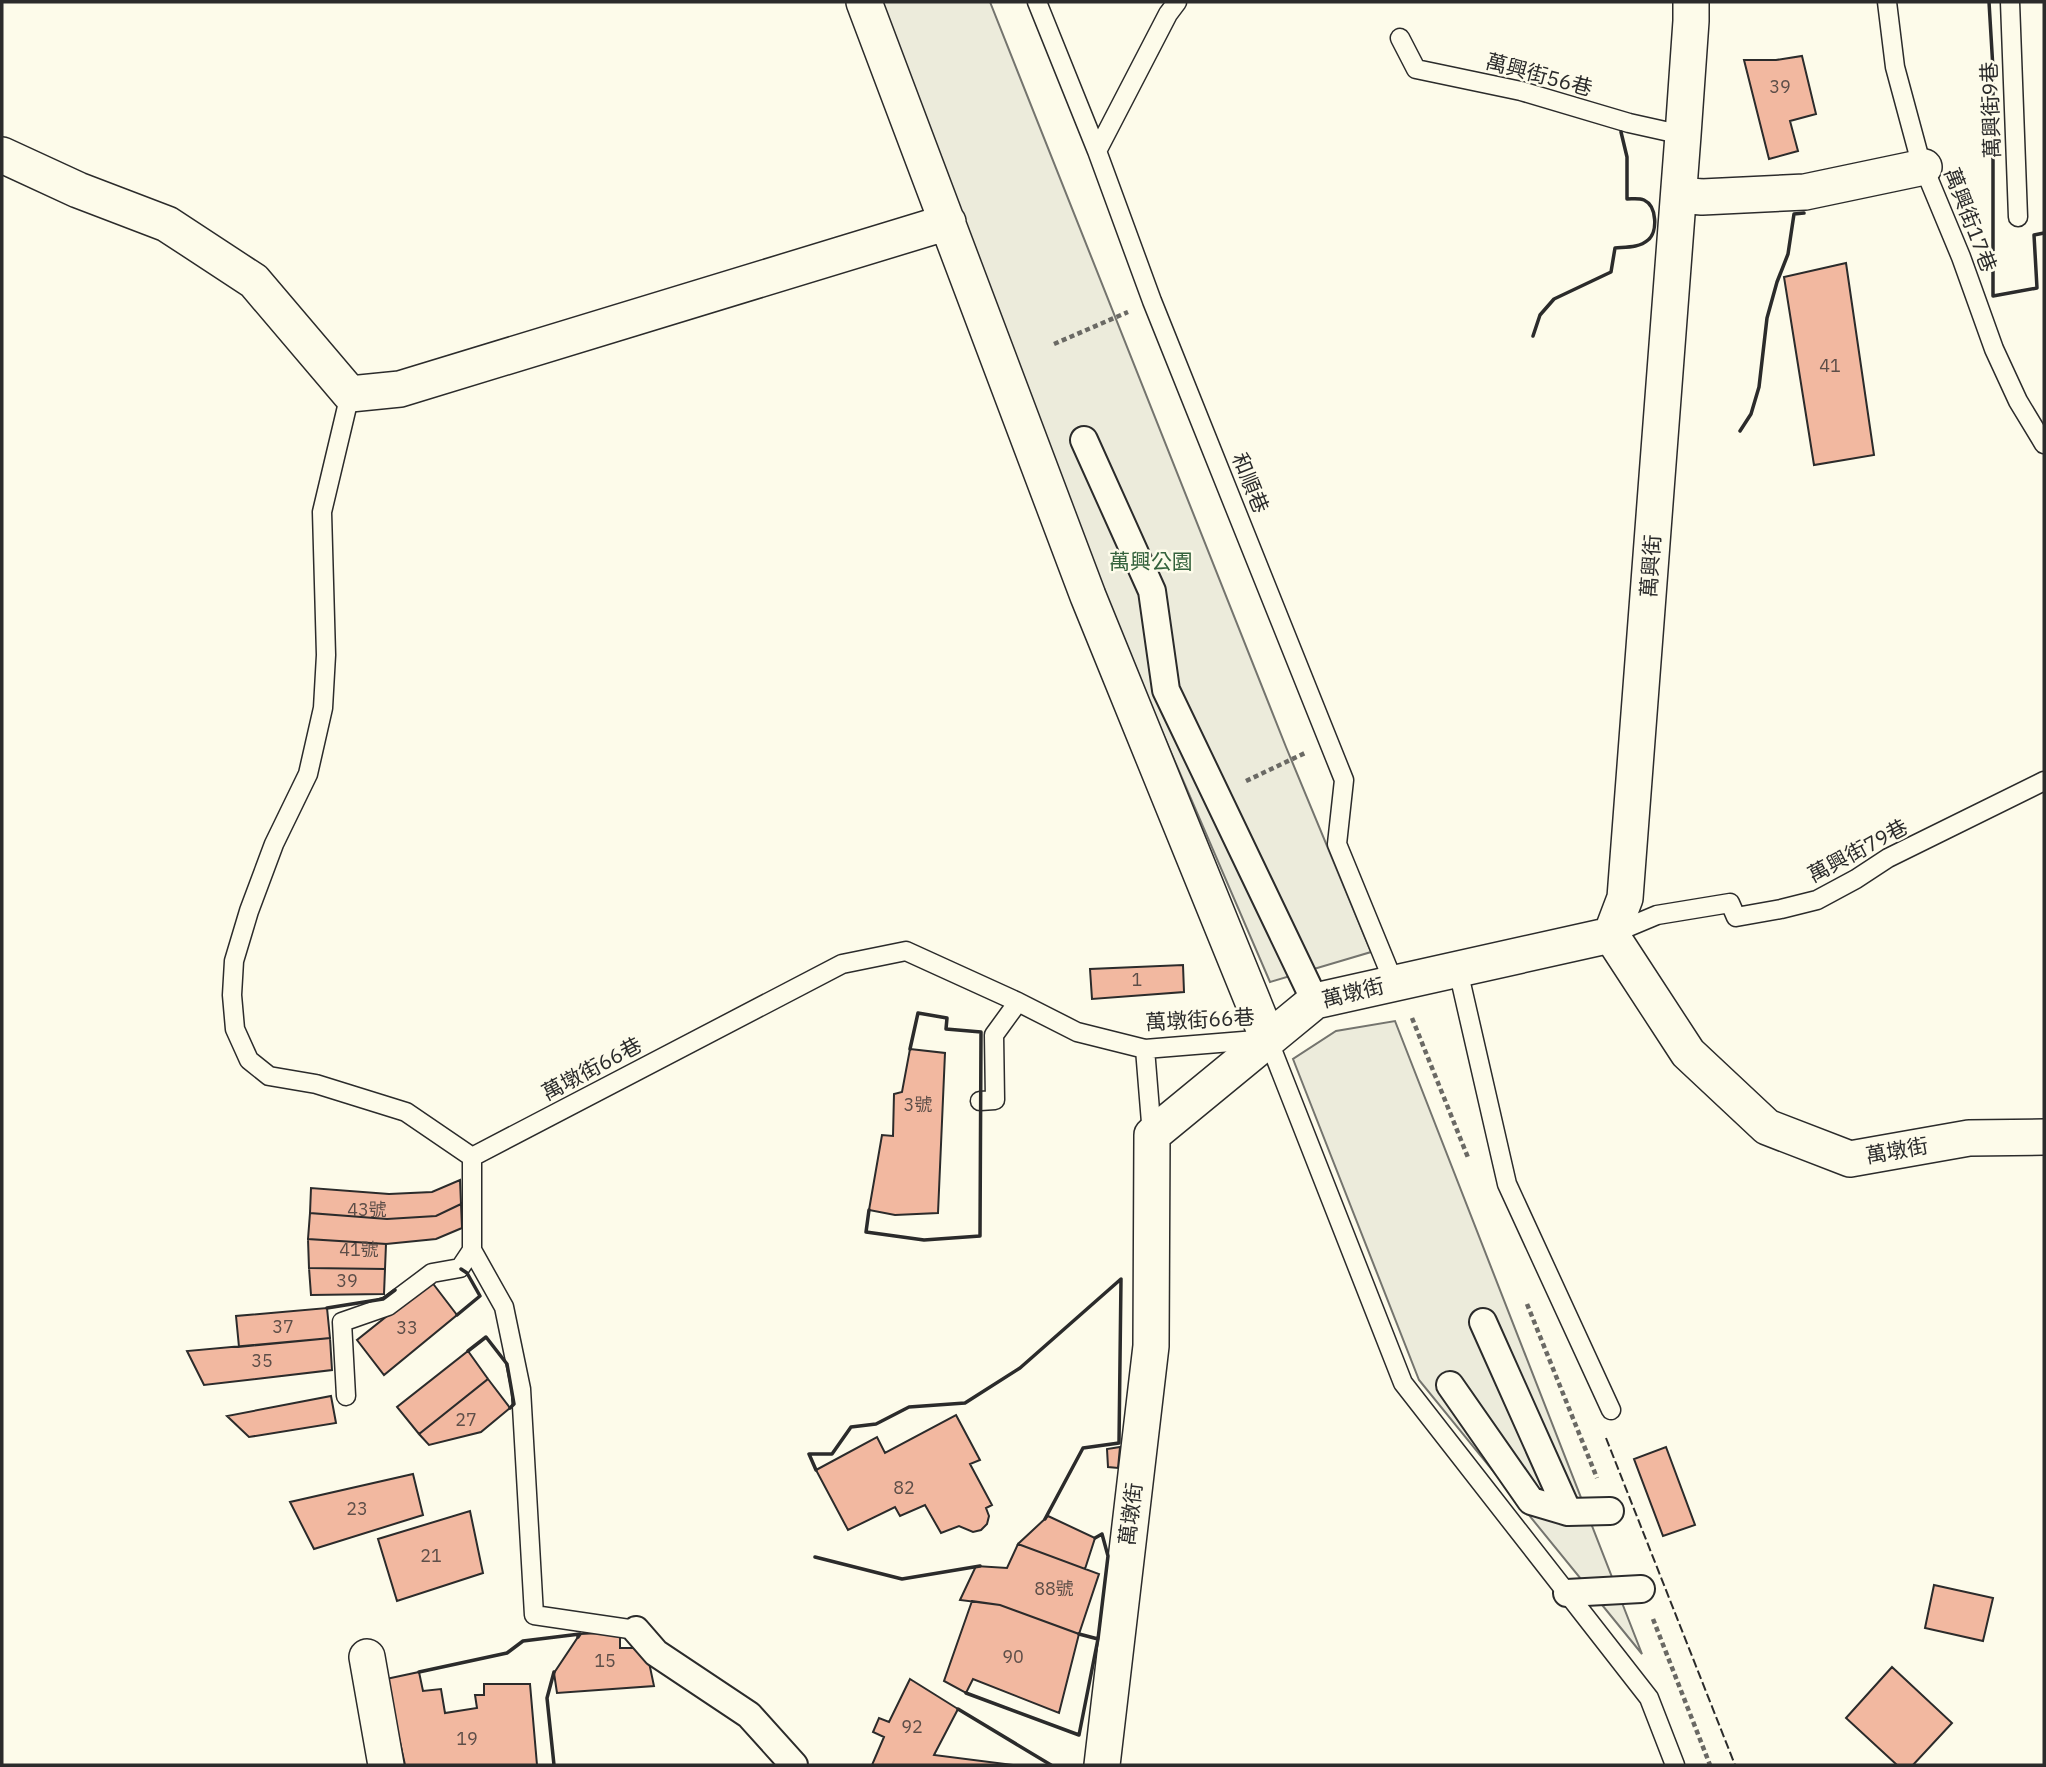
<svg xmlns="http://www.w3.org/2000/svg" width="2046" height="1767" font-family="'IBM Plex Sans','Noto Sans TC',sans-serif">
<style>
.green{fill:#ecebdb;stroke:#74746e;stroke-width:2}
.building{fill:#f2b8a0;stroke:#2b2b2b;stroke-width:2}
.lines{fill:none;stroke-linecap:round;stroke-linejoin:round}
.service-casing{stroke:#2b2b2b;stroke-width:21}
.pedestrian-casing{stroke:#2b2b2b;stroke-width:30}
.minor-casing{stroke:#2b2b2b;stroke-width:38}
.path{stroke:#6a6964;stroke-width:4.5;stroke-dasharray:5 3.5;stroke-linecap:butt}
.service{stroke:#fdfbea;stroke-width:18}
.pedestrian{stroke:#fdfbea;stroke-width:26}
.minor{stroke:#fdfbea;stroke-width:35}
.fence{stroke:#2b2b2b;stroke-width:2;stroke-dasharray:9 3.5;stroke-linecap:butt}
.wall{stroke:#2b2b2b;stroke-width:3.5}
.labels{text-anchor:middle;stroke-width:5;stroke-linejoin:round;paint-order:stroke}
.number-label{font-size:18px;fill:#5d4e48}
.street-label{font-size:21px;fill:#2b2b2b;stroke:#fdfbea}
.park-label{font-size:21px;fill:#34623c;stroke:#fdfbea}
</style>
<rect width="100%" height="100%" fill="#fdfbea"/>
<path class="green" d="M882,2h108l296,745 85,205 -101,30 -169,-392z
M1395,1021l247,633 -223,-274 -126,-321 43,-28z"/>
<path class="building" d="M1802,56l14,58 -26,7 8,30 -29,8 -25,-99h32z
M1846,263l28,192 -60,10 -30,-188z
M1183,965l1,27 -92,7 -2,-30z
M910,1049l35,4 -7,160 -43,2 -26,-5 13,-75 11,1 1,-42 8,-2z
M460,1180l1,24 -25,12 -49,3 -77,-6 1,-25 78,6 43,-2z
M461,1204l1,24 -26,11 -50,5 -78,-5 2,-26 77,6 49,-3z
M308,1239l78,5 -1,25 -76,-1z
M309,1268l76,1 -1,25 -73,1z
M431,1281l26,34 -73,60 -27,-35z
M327,1308l3,30 -91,9 -3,-31z
M330,1338l2,32 -128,15 -17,-34z
M468,1351l20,28 -69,55 -22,-27z
M488,1379l22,29 -29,24 -52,13 -10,-11z
M331,1396l5,27 -87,14 -22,-21z
M956,1415l24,45 -10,4 22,41 -6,3 3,8 -2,8 -6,6 -8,2 -14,-6 -18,7 -16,-28 -25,11 -5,-9 -47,23 -32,-60 61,-33 8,16z
M1120,1447l-2,21 -10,-1 -1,-18z
M1666,1447l29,78 -32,11 -29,-77z
M413,1474l10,41 -109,34 -24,-47z
M470,1511l13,62 -86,28 -19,-62z
M1048,1516l47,22 -10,31 -67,-25z
M1018,1544l81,30 -20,60 -79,-29 -40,-5 16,-34 31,2z
M1934,1585l59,13 -10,43 -58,-13z
M972,1601l28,4 79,29 -20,79 -86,-34 -7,14 -22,-12z
M620,1632v16h26l8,38 -97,7 -3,-20 26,-39z
M1892,1667l60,56 -39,42h-16l-51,-47z
M419,1672l4,19 18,-2 4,24 32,-5 -2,-13h9v-11h46l7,81h-132l-19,-86z
M910,1679l48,30 -24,46 79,10h-141l12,-28 -11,-5 6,-14 10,4z"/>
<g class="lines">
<defs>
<path id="service" d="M1037,2l60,149 55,150 192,479 -7,64 57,139
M1887,2l8,65 24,89 42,101 33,92 24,52 26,43
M2010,2l8,215
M1400,38l16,31 105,22 108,32 54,12
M1097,151l71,-137 9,-12
M350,394l-28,118 4,143 -3,53 -15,66 -34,70 -25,67 -15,50 -2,34 3,34 14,31 20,16 47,8 90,28 66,45
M1614,933l43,-18 73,-12 6,14 45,-8 36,-9 39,-21 32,-21 156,-77
M1458,970l49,214 104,226
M1145,1049l7,86
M980,1101l15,-1 -1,-65 24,-33
M346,1396l-4,-74 46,-16 44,-33 28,-5 12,-18
M636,1630l-102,-15 -13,-226 -17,-82 -32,-57v-93l370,-193 64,-13 112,51 59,30 68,17 123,-10 135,344 246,315 26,67"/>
<path id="pedestrian" d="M1084,440l68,151 14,99 149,311
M1483,1322l85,190 42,-1
M1450,1385l81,116 37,11
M1567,1593l74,-4
M636,1630l20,23 93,62 45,50"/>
<path id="minor" d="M864,2l224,594 180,443
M2,155l76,35 89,34 87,57 96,113 50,-5 548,-167
M1679,195l23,2 103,-5 119,-25
M1611,935l14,-37 58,-763 8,-114v-19
M367,1657l19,108
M1102,1765l49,-419 1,-211 163,-134 296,-66 77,118 79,74 83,32 119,-21 75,-1"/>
</defs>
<use href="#service" class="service-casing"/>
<use href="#pedestrian" class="pedestrian-casing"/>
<use href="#minor" class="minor-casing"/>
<path class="path" d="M1054,344l74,-32
M1246,781l59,-28
M1412,1018l57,142
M1527,1304l70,174
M1653,1619l57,146"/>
<use href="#service" class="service"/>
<use href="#pedestrian" class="pedestrian"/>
<use href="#minor" class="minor"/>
<path class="fence" d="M1606,1438l129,327"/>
<path class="wall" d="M1989,2l4,67v227l44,-8 -3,-53 10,-2
M1533,336l7,-21 14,-16 57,-27 4,-24c11,-1 24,0 33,-8 10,-8 9,-34 -4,-40 -5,-2 -11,-1 -17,-1v-42l-6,-25
M1740,431l11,-17 8,-27 8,-69 10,-36 11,-28 6,-40 10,-1
M869,1210l-3,22 58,8 56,-4 1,-204 -35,-3 1,-11 -29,-5 -8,36
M327,1308l56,-9 12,-9
M457,1315l23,-19 -13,-23 -6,-4
M468,1351l18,-14 21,27 7,40 -4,4
M816,1470l-7,-16h23l19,-27 25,-3 33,-17 56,-4 55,-35 101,-89 -2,164 -36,5 -38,71
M815,1557l87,22 78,-13
M1079,1634l19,5 10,-83 -6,-22 -7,4
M419,1672l88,-19 16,-12 57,-7 -2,3
M554,1672l-7,26 7,67
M966,1693l113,42 19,-96
M958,1709l93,56"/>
</g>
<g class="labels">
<g class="number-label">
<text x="1780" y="93">39</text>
<text x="1830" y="372">41</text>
<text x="1137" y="986">1</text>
<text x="918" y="1111">3號</text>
<text x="367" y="1216">43號</text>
<text x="359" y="1256">41號</text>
<text x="347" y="1287">39</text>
<text x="283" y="1333">37</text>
<text x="407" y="1334">33</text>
<text x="262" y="1367">35</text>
<text x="466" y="1426">27</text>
<text x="904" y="1494">82</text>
<text x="357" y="1515">23</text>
<text x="431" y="1562">21</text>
<text x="1054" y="1595">88號</text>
<text x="1013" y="1663">90</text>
<text x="605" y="1667">15</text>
<text x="912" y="1733">92</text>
<text x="467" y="1745">19</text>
</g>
<g class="street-label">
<text transform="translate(1539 75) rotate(15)" y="7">萬興街56巷</text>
<text transform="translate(1991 110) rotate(-92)" y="7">萬興街9巷</text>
<text transform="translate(1970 220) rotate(69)" y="7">萬興街17巷</text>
<text transform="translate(1250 483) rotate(68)" y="7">和順巷</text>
<text transform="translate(1651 566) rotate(-86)" y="7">萬興街</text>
<text transform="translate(1858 851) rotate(-28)" y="7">萬興街79巷</text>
<text transform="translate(1353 993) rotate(-14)" y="7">萬墩街</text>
<text transform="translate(1200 1020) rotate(-3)" y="7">萬墩街66巷</text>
<text transform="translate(592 1069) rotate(-28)" y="7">萬墩街66巷</text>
<text transform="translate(1897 1151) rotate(-10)" y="7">萬墩街</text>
<text transform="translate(1131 1514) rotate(-83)" y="7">萬墩街</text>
</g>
<g class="park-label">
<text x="1151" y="569">萬興公園</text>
</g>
</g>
<rect width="2046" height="1767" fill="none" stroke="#2b2b2b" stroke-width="7"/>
</svg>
